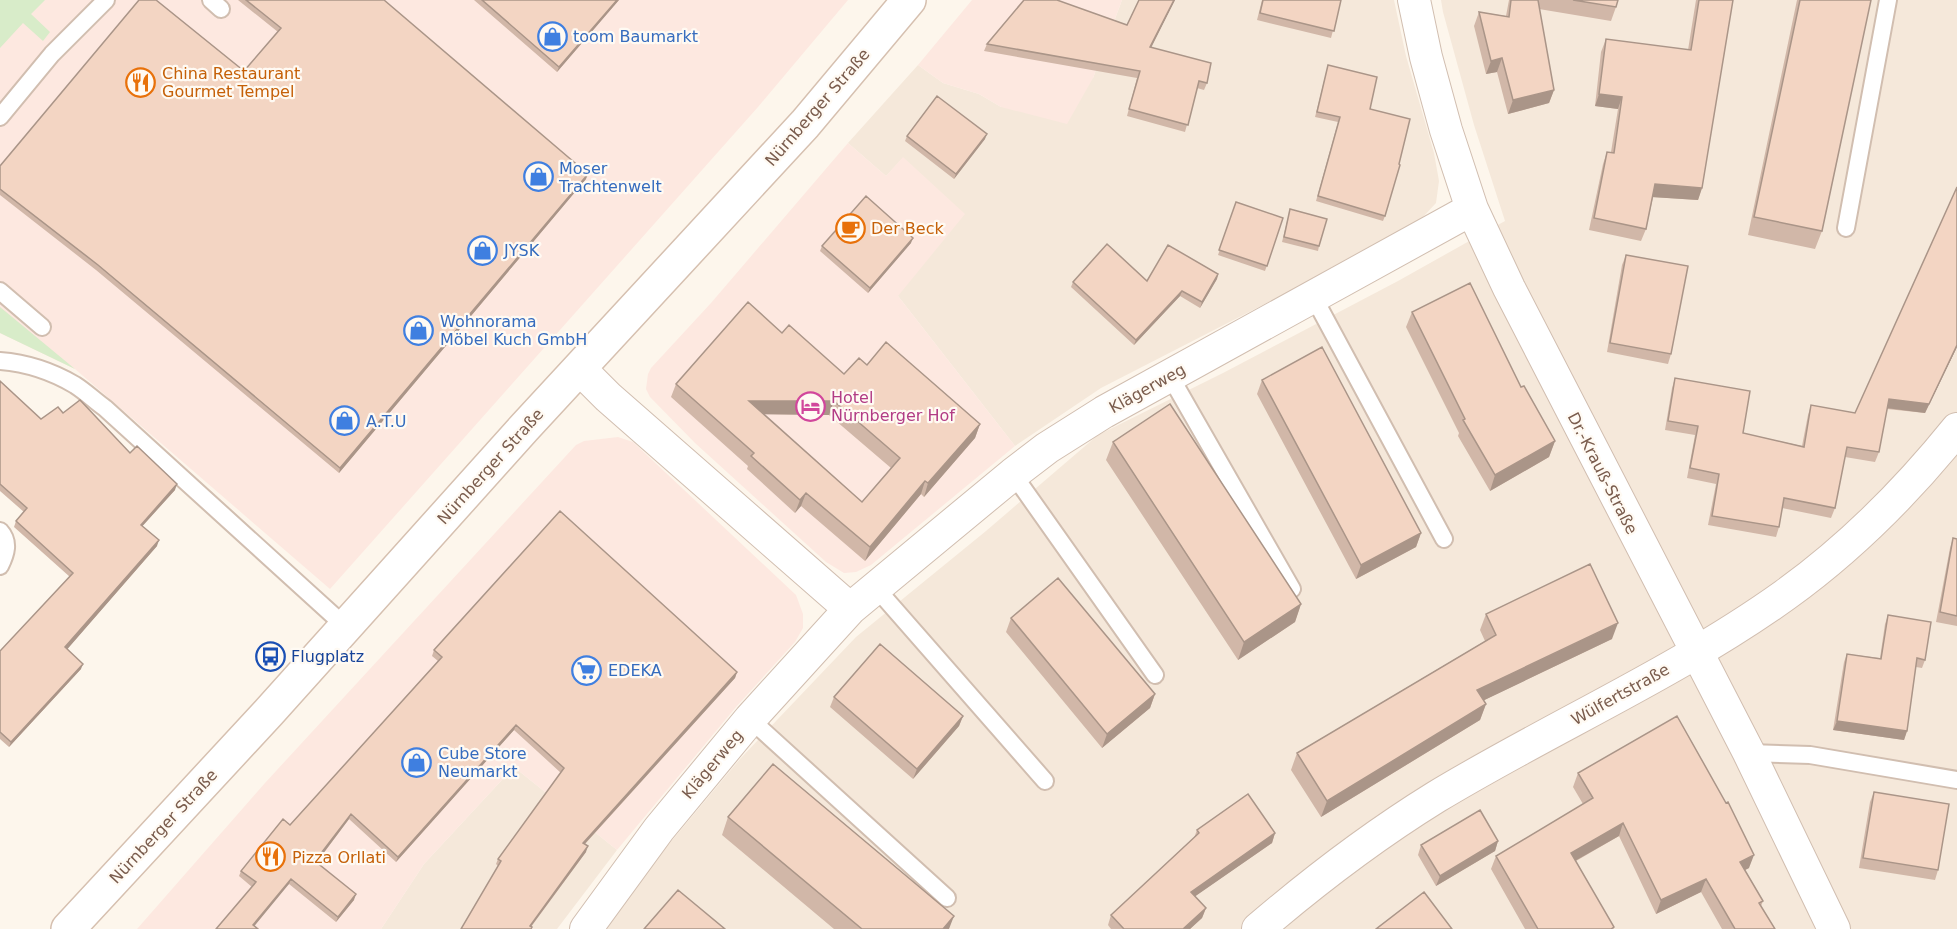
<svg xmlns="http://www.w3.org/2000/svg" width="1957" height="929" font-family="'DejaVu Sans',sans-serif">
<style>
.residential{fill:#f5e8da}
.commercial{fill:#fde8e0}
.green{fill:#d8ecc9}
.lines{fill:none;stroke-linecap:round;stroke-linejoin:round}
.service-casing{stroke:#d1beb0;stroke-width:20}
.minor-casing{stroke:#d1beb0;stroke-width:34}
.secondary-casing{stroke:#d6c0b0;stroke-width:36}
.service{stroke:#fff;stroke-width:16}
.minor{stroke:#fff;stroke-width:32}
.secondary{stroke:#fff;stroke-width:33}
.wall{fill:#d1b7a8;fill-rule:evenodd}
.shaded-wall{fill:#aa9588}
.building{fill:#f3d5c3;stroke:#aa9588;stroke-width:1.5;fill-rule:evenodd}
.labels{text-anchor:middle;stroke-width:4.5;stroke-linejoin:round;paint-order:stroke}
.shop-label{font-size:16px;fill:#366cbe;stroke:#fffaf3;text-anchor:start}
.food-label{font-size:16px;fill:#c56008;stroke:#fffaf3;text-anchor:start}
.street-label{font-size:16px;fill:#7a5c4d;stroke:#fffaf3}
.hotel-label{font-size:16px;fill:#b23c85;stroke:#fffaf3;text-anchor:start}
.transit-label{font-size:16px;fill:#164399;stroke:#fffaf3;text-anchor:start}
</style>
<rect width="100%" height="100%" fill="#fdf6ec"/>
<path class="residential" d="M1122,0h272l12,56 28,97 5,28 -3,22 -14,15 -126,70 -195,100 -86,58 -117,-150 5,-138 -17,18 -38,-33 70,-78 25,18 36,11 22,13 92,-29z
M1441,0h516v929h-1354l15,-24 122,-146 116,-122 130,-106 112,-96 125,-62 175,-92 107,-60 -31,-96 -31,-113z
M514,767l103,83 -60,79h-176l43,-65z"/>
<path class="commercial" d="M36,0h812l-90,107 -428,482 -255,-220 -75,-36v-295z
M972,0h150l-29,78 -26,46 -66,-17 -22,-13 -36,-11 -25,-18z
M848,143l38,33 17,-19 62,57 -67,82 117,150 -144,119 -15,7 -12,1 -18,-11 -131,-119 -45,-46 -4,-8 2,-15 3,-6 60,-65z
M618,437l15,5 163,153 7,19v14l-8,14 -59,65 -119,143 -103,-83 -90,97 -43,65h-244l128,-146 311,-338 8,-4z"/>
<path class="green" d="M0,0h45l-14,14 19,18 -7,9 -20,-18 -23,25z
M0,307l75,62 -75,-36z"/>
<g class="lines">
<defs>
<path id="service" d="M211,0l10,9
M0,117l52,-63 54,-54
M1846,228l42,-228
M0,291l42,36
M1313,296l131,243
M0,361c26,2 53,11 75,24 11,7 20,16 30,23l241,219
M1170,376l122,213
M1013,474l142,201
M0,531c10,11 6,23 0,35
M876,588l169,193
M750,719l197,179
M1749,753l61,2 147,25"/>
<path id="minor" d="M1414,0l12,57 20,73 26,79 37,79 240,465 85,176
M580,369l28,28 242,212
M586,929l73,-100 91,-110 100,-110 163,-135 34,-26 57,-36 368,-203
M1258,929c56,-48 115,-93 178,-132 114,-69 240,-124 349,-202 64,-46 122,-104 172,-166"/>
<path id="secondary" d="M68,929l201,-217 255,-284 281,-304 104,-124"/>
</defs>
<use href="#service" class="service-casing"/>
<use href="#minor" class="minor-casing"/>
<use href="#secondary" class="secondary-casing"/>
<use href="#service" class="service"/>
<use href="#minor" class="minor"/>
<use href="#secondary" class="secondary"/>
</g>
<path class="wall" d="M238,0h146l202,179 -247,294 -243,-203 -96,-75v-29l244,-95 34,-39z
M474,0h145l-62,72z
M1139,0h36l-24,47 56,36 -3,7 -7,-2 -12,44 -58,-16 10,-38 -153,-27 3,-7 140,-19z
M1262,0h79l-10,38 -74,-18z
M1509,0h109l-2,7 -5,14 -72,-12 15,81 -5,13 -41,11 -11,-42 -11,2 -12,-48 5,-14 27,4z
M1696,0h37l-31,188 -4,12 -45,-3 -7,32 -5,12 -52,-11 14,-66 4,-12h4l7,-43 -23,-3 6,-54 5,-13 82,11z
M1797,0h74l-49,231 -7,18 -67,-14z
M1328,65l42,44 15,107 -2,5 -67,-20 22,-79 -23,-5z
M907,136l78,3 -31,40 -49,-38z
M1957,187v160l-32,66 -38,-4 -8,43 -4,10 -30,-5 -10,51 -4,10 -49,-10 -3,19 -3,10 -68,-12 8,-41 -29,-6 8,-43 -30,-5 7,-42 3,-10 68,55 59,13 6,-31 3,-10 44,8z
M1236,202l47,16 -18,53 -47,-16z
M1290,209l29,37 -1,5 -36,-9z
M911,243l-43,50 -48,-42 2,-5z
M1626,255l45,99 -3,10 -61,-12 15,-87z
M1218,274l-1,5 -17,29 -20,-12 -46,49 -63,-58 2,-5 74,-1z
M1412,312l109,75 34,54 -6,16 -59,34 -32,-55 1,-3 -53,-106z
M782,333l62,41 23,-9 113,59 -5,14 -51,59 -3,-3 -56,67 -64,-55 -6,7 -48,-44 1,-3 -77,-69 5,-13zM763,414l66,1 62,53 -29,34z
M1262,380l159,153 -5,14 -60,32 -99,-185z
M0,381l41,38 22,-6 67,40 45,37 -33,36 15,20 -90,103 14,20 -72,78 -9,-8v-88l70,-74 -56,-50 2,-6 8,-9 -24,-21z
M1113,442l188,162 -6,18 -57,38 -132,-200z
M1953,538l4,1v87l-21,-4 14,-74z
M1486,614l126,25 -128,61 2,4 -6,16 -159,97 -30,-47 6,-17 188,-112 -5,-11z
M1888,615l37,45 -3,8 -6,-1 -9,64 -3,9 -71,-10 11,-68 3,-8 33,4 5,-34z
M1011,618l144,76 -5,14 -48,40 -96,-116z
M434,650l303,22 -2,6 -150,166 1,8 -55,75v2l-33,-63 -2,-2 2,-5 63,-86 -47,-43 -118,132 -47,-43 -32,43 37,38 -18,22 -47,-38 -73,45 36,-42 -13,-11 2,-5 49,-46 148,-164 -6,-5z
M834,697l129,19 -4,10 -46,53 -83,-72z
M1578,773l171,95 -4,2 18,31 -2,5 14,23h-53l-21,-37 -45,22 -37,-78 -43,25 38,68h-89l-34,-60 5,-13 87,-52 -10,-17z
M1874,792l64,78 -3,10 -76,-12 11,-66z
M728,817l221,112h-115l-112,-94z
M1197,830l78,3 -3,10 -77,53 11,12 -4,10 -12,11h-79l-3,-4 3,-10 83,-77z
M1498,841l-3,10 -59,35 -18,-31 3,-10z"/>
<path class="shaded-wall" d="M617,0h2l-62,72 2,-5z
M1174,0h1l-27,54 2,-7z
M1502,58l-5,14 -11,2 5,-13z
M1554,90l-5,13 -41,11 5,-14z
M1599,94l23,3 -4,12 -23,-3z
M987,134l-2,5 -31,40 2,-5z
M588,174l-2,5 -247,294 1,-5z
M1655,184l47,4 -4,12 -47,-3z
M913,238l-2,5 -43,50 2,-5z
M1218,274l-1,5 -17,29 2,-6z
M1182,291l-2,5 -46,49 2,-5z
M1957,345v2l-32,66 -39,-5 3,-9z
M749,401h85l-5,14 -85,-1z
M980,424l-5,14 -51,59 4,-14z
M1555,441l-6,16 -59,34 5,-16z
M925,481l-4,13 -56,67 5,-14z
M177,484l-2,6 -36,40 2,-5z
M806,493l-5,13 -6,7 5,-13z
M1421,533l-5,14 -60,32 5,-14z
M159,540l-2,6 -93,107 1,-6z
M1301,604l-6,18 -57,38 6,-18z
M1618,623l-6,16 -140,67 5,-16z
M83,664l-2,5 -72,78 2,-5z
M737,672l-2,6 -154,170 2,-5z
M1155,694l-5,14 -48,40 5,-14z
M1486,704l-6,16 -159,97 6,-16z
M963,716l-4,10 -46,53 4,-10z
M1837,721l70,10 -3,9 -71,-10z
M516,725l-2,5 -118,132 2,-5z
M351,814l-2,5 -36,48 2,-6z
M1623,823l-4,13 -53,30 5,-13z
M1275,833l-3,10 -85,59 4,-10z
M1498,841l-3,10 -59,35 4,-10z
M588,846l-2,6 -57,77 1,-3z
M1754,855l-5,13 -14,7 5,-13z
M291,879l-2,5 -37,45 1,-4z
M1706,879l-5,13 -45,22 5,-14z
M356,894l-2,6 -18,22 2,-5z
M1206,908l-4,10 -12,11h-7z
M954,916l-5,13h-6z"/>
<path class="building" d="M139,0h17l88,71 37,-43 -35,-28h138l204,174 -248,294 -242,-203 -98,-76v-23z
M482,0h135l-58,67z
M1024,0h33l70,25 12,-25h35l-24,47 61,16 -4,20 -8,-2 -11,44 -59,-16 11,-38 -153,-27z
M1263,0h78l-7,31 -74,-18z
M1511,0h27l16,90 -41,10 -11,-42 -11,3 -12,-49 30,5z
M1573,0h45l-2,7z
M1699,0h34l-31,188 -47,-4 -9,45 -52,-11 13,-66 7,1 8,-56 -23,-3 7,-55 85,11z
M1800,0h71l-49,231 -68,-14z
M1328,65l49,12 -7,32 40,10 -11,45 1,1 -15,51 -67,-20 22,-79 -23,-5z
M937,96l50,38 -31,40 -49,-38z
M1957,187v158l-28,59 -40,-5 -10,53 -32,-5 -12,61 -51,-10 -5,29 -67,-11 7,-42 -29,-6 8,-42 -30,-5 7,-43 75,13 -7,42 61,14 7,-42 44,8z
M866,196l47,42 -43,50 -48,-42z
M1236,202l47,16 -16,48 -48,-16z
M1290,209l37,10 -8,27 -35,-9z
M1107,244l40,37 21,-36 50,29 -16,28 -20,-11 -46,49 -63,-58z
M1626,255l62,11 -17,88 -61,-11z
M1470,283l51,104 3,-1 31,55 -60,34 -32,-55 2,-1 -53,-107z
M748,302l34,31 7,-8 55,49 15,-16 8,7 19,-23 94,82 -52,59 -3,-2 -55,66 -64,-54 -6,7 -49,-44 3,-3 -78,-69zM749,401h85l66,57 -38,44z
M1322,347l99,186 -60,32 -99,-185z
M0,381l41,38 17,-12 5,6 17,-13 50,53 7,-7 40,38 -36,41 18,15 -94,107 18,17 -72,78 -11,-10v-81l73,-78 -57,-52 11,-13 -27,-24z
M1170,404l131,200 -57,38 -131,-200z
M560,511l177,161 -154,171 5,3 -58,80 2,1 -1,2h-70l40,-68 -3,-2 66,-91 -48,-43 -118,132 -47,-43 -36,47 41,33 -18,23 -47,-38 -38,46 5,4h-42l40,-47 -15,-11 42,-52 7,6 152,-168 -8,-7z
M1953,538l4,1v77l-17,-4z
M1590,564l28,59 -141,67 9,14 -159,97 -30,-48 199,-118 -10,-21z
M1058,578l97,116 -48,40 -96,-116z
M1888,615l43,7 -6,38 -8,-2 -10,73 -70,-10 10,-67 34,5z
M880,644l83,72 -46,53 -83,-72z
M1677,716l49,87 2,-1 26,53 -14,7 23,39 -4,2 16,26h-40l-29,-50 -45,21 -38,-77 -52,30 43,74 -3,2h-73l-42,-73 97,-58 -15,-25z
M773,764l181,152 -11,13h-81l-134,-112z
M1874,792l75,12 -11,66 -75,-12z
M1248,794l27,39 -84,59 15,16 -23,21h-59l-13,-14 88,-82 -2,-3z
M1480,810l18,31 -58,35 -19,-31z
M678,890l47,39h-81z
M1424,892l28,37h-76z"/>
<defs>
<symbol id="shop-ring" viewBox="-11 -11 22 22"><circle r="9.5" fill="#fffaf3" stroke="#3f7fe0" stroke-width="1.5"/><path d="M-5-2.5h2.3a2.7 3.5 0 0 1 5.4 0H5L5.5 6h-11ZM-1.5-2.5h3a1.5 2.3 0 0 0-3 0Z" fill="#3f7fe0"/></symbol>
<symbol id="restaurant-ring" viewBox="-11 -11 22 22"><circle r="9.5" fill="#fffaf3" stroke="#e8710a" stroke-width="1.5"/><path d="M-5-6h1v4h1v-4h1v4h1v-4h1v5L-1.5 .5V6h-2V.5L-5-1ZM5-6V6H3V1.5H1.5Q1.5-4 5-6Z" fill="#e8710a"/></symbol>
<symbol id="cafe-ring" viewBox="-11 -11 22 22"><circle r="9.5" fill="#fffaf3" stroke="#e8710a" stroke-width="1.5"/><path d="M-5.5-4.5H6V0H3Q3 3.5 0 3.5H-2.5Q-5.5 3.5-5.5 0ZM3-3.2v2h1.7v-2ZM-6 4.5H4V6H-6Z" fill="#e8710a"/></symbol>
<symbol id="hotel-ring" viewBox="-11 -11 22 22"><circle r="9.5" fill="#fffaf3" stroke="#d1479c" stroke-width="1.5"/><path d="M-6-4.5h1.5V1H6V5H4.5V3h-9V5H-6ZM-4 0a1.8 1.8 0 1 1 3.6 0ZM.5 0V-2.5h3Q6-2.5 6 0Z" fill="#d1479c"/></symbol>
<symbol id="bus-ring" viewBox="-11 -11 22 22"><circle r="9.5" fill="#fffaf3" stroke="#1a4fb4" stroke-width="1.5"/><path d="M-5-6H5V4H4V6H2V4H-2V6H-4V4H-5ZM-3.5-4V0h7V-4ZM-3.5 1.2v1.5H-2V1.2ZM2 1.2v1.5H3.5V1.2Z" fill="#1a4fb4"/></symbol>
<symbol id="supermarket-ring" viewBox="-11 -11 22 22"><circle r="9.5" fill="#fffaf3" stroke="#3f7fe0" stroke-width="1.5"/><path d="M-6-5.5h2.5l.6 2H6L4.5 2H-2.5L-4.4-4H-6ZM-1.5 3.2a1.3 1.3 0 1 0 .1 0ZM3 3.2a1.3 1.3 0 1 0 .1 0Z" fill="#3f7fe0"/></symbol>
</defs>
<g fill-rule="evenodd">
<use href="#shop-ring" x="536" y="20" width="33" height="33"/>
<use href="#restaurant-ring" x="124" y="66" width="33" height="33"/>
<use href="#shop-ring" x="522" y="160" width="33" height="33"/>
<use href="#cafe-ring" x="834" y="212" width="33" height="33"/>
<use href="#shop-ring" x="466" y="234" width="33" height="33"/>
<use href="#shop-ring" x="402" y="314" width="33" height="33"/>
<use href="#hotel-ring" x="794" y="390" width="33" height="33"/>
<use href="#shop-ring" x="328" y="404" width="33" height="33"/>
<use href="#bus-ring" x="254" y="640" width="33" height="33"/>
<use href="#supermarket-ring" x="570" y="654" width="33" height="33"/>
<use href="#shop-ring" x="400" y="746" width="33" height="33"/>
<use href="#restaurant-ring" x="254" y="840" width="33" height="33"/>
</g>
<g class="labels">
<g class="shop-label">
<text x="573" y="42">toom Baumarkt</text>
<text x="559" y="174">Moser<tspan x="559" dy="18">Trachtenwelt</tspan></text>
<text x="504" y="256">JYSK</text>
<text x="440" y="327">Wohnorama<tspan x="440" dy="18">Möbel Kuch GmbH</tspan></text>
<text x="366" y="427">A.T.U</text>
<text x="608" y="676">EDEKA</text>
<text x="438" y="759">Cube Store<tspan x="438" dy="18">Neumarkt</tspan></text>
</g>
<g class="food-label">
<text x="162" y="79">China Restaurant<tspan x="162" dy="18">Gourmet Tempel</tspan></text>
<text x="871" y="234">Der Beck</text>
<text x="292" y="863">Pizza Orllati</text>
</g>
<g class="street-label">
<text transform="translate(817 107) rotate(-49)" y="6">Nürnberger Straße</text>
<text transform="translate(1147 388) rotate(-29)" y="6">Klägerweg</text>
<text transform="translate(490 466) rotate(-48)" y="6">Nürnberger Straße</text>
<text transform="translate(1603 473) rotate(63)" y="6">Dr.-Krauß-Straße</text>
<text transform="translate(1620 694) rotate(-29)" y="6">Wülfertstraße</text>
<text transform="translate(712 764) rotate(-50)" y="6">Klägerweg</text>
<text transform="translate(163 826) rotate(-47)" y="6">Nürnberger Straße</text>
</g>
<g class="hotel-label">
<text x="831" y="403">Hotel<tspan x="831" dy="18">Nürnberger Hof</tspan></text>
</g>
<g class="transit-label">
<text x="291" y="662">Flugplatz</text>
</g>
</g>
</svg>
